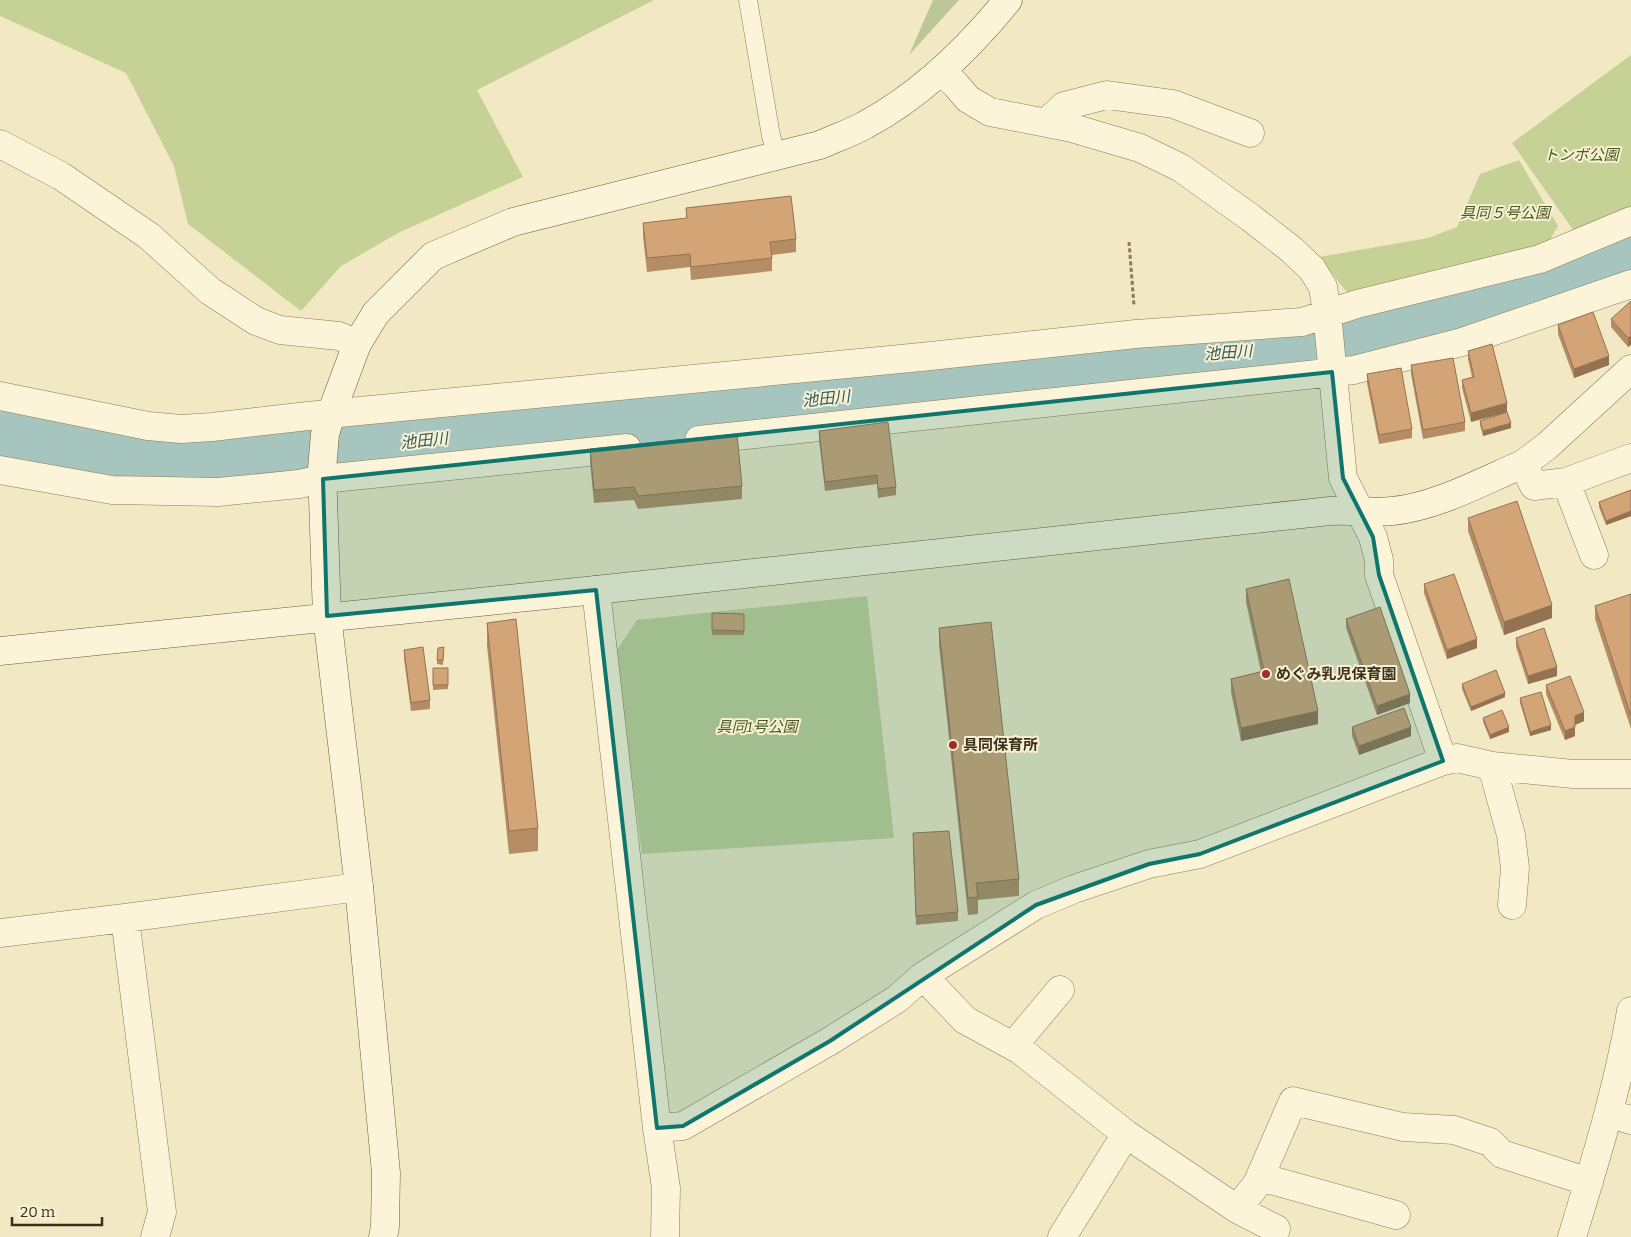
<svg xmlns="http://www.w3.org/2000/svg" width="1631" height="1237" font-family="Bitter,'Noto Sans JP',serif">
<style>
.green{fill:#c6d196}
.cemetery{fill:#bcc696}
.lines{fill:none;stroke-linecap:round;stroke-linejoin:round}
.river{stroke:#a6c5be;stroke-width:54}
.lane-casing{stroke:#8e7958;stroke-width:19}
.street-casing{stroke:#8e7958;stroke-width:29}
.secondary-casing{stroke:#705a3b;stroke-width:29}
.path{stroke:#8e7958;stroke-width:3;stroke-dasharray:4 2.5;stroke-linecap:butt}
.lane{stroke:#fcf4d8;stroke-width:18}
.street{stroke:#fcf4d8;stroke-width:28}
.secondary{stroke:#fcf4d8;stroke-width:28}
.wall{fill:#b58d65}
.shaded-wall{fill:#947353}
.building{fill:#d3a476;stroke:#947353}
.marked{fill:#0f766e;fill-opacity:0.2;stroke:#0f766e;stroke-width:4;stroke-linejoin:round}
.poi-dot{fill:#a32c23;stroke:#f9f1d4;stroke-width:2}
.labels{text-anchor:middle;stroke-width:4;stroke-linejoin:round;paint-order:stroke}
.park-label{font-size:15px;font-style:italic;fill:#485b22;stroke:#f9f1d4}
.poi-label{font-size:15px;font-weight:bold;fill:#3d2f1d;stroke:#f9f1d4;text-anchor:start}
.water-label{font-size:16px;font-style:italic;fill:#2c5d5e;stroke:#f9f1d4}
</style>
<rect width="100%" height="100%" fill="#f2e8c4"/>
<path class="green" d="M0,0h654l-177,90 46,87 -123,55 -59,34 -40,45 -113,-87 -14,-58 -48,-93 -126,-57z
M1631,55v152l-55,27 -64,-91z
M1519,160l39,66 -10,17 -199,52 -30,-38 109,-19 29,-11 23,-53z
M867,596l27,242 -252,16 -27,-201 22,-33z"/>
<path class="cemetery" d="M933,0h26l-50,55z"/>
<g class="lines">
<path class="river" d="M0,434l109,22 48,5 121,-6 828,-86 28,-7 36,-5 78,-8 48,2 60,-1 7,-13 13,-11 122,-29 133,-51"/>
<defs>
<path id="lane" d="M748,0l23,136 6,20"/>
<path id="street" d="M941,71l15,14 12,14 22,13 82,16 68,20 41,20 70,50 41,32 20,19 11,18 4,26 16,165 30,59 6,23v15l64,186
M1047,122l17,-16 43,-11 66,9 77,29
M0,144l61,32 88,60 61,55 46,30 24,9 59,6 18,8
M1631,369l-84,77 -24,18 11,22 32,-4 65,-24
M0,396l148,30 33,3 31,-2 96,-11 613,-59 215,-23 166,-12 55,-18 183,-45 91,-38
M699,440l655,-70 108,-28 169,-58
M0,470l112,20 106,2 81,-8 24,-5 304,-31
M1566,482l28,73
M596,590l61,538 9,60 -1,49
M1492,766l19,69 4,33 -3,37
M125,918l37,294 -7,25
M0,933l125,-15 234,-31
M923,976l42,44 55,30 106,84 111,75 20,-25 36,-83 110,26 51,3 36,12 12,12 87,28
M1013,1046l47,-56
M1609,1114l22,6
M657,1128l26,-2 147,-85 67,-42 26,-23 113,-71 38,-16 75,-25 51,-10 243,-93 14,-3 35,8 81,8h58
M1260,1177l136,38
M1237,1209l39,20
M1062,1237l64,-103
M1572,1237c23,-75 46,-149 59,-226"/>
<path id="secondary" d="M0,651l596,-61 734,-79c20,-1 43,2 62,0 44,-4 91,-30 131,-47
M383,1237l2,-10 1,-54 -27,-286 -32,-271 -5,-147 3,-35 6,-20 26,-70 19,-31 57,-57 80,-34 307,-77c15,-7 31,-12 45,-20 56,-30 103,-76 143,-125"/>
</defs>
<use href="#lane" class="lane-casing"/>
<use href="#street" class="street-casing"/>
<use href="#secondary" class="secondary-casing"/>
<path class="path" d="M1129,242l5,64"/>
<use href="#lane" class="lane"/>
<use href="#street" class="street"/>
<use href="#secondary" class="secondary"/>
</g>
<path class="wall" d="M686,208l110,31v13l-24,3v16l-81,9 -1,-13 -43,5 -4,-36v-13l43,-5z
M1631,301l-3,46 -17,-20v-8z
M1558,325l51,40 -35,13 -16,-44z
M1468,351l39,61 4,16 -28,8 -3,-11v-4l24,-8 -33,9 -9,-34v-8l10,-3 -4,-18z
M1411,365l54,57v9l-42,8 -12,-65z
M1367,374l45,55v9l-33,6 -12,-61z
M819,431l77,56v8l-18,3 -1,-14 -52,7 -6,-51z
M590,449l152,37v13l-104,10 -4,-9 -40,3 -4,-41z
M1631,490v26l-25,9 -7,-18v-5z
M1468,518l84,100 -48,17 -36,-104z
M1424,584l53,64 -30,11 -23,-66z
M1246,589l72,135 -77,17 -10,-49v-13l30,-7 -15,-70z
M1631,594v135l-36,-110v-13z
M712,613l32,1v21h-32z
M1346,619l64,84 -33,12 -31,-87z
M487,623l51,205v23l-29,3 -22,-208z
M939,628l80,251v17l-41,4v14l-10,1 -29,-270z
M1516,638l41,38 -29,8 -12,-37z
M404,650l26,50v9l-19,2 -7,-52z
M444,652l-1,13 -6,-1v-4z
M433,668h15v21l-15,1z
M1462,684l43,13 -34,14 -9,-22z
M1546,685l38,36 -9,4v11l-10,4 -19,-46z
M1520,698l31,32 -21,6 -10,-33z
M1483,718l26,14 -19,7 -7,-17z
M1352,727l59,9 -52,19 -7,-19z
M913,842l45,70v9l-42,4z"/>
<path class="shaded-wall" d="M1631,336v9l-3,2v-9z
M1609,356v9l-35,13v-9z
M1507,403v9l-36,10v-9z
M1511,423v5l-28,8v-5z
M1631,511v5l-25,9v-4z
M1552,605v13l-48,17v-13z
M1477,639v9l-30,11v-9z
M1557,667v9l-29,8v-8z
M1505,693v4l-34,14v-4z
M1410,694v9l-33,12v-9z
M1318,711v13l-77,17v-13z
M1584,712v9l-9,4v11l-10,4v-9l10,-15z
M1551,725v5l-21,6v-4z
M1411,727v9l-52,19v-9z
M1509,727v5l-19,7v-4z"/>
<path class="building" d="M791,196l5,43 -26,3 2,16 -81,9 -1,-13 -43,4 -4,-35 44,-5 -1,-10z
M1631,301v35l-3,2 -17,-19z
M1593,312l16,44 -35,13 -16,-44z
M1492,344l15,59 -36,10 -9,-33 12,-3 -6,-26z
M1453,358l12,64 -42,8 -12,-65z
M1401,368l11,61 -33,6 -12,-61z
M1507,412l4,11 -28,8 -3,-10z
M888,422l8,65 -18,2 -1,-14 -52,7 -6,-51z
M737,434l5,52 -104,10 -4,-9 -40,3 -4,-41z
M1631,490v21l-25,10 -7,-19z
M1517,501l35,104 -48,17 -36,-104z
M1454,574l23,65 -30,11 -23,-66z
M1289,579l29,132 -77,17 -10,-49 33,-8 -18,-82z
M1631,594v122l-36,-110z
M1380,607l30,87 -33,12 -31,-87z
M712,613l32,1v17l-32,-1z
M516,619l22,209 -29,3 -22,-208z
M991,622l28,257 -43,4 2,14 -10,1 -29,-270z
M1544,628l13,39 -29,9 -12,-38z
M423,647l7,53 -19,3 -7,-53z
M444,647l-1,13h-6l1,-12z
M433,668h15v17h-15z
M1496,670l9,23 -34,14 -9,-23z
M1570,676l14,36 -9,4v11l-10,4 -19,-46z
M1541,692l10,33 -21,7 -10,-34z
M1404,708l7,19 -52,19 -7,-19z
M1502,710l7,17 -19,8 -7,-17z
M949,831l9,81 -42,4 -3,-83z"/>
<path class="marked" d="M1332,372l11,106 30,59 6,38 64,186 -243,93 -51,10 -113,41 -206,136 -147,85 -26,2 -61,-538 -269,26 -4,-137z"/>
<g class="poi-dot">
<circle cx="1266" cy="674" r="5"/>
<circle cx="953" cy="745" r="5"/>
</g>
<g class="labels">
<g class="park-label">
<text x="1581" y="160">トンボ公園</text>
<text x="1505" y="218">具同５号公園</text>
<text x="757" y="732">具同1号公園</text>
</g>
<g class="poi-label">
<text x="1276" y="679">めぐみ乳児保育園</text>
<text x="963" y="750">具同保育所</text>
</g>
<g class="water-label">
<text transform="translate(1228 352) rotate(-4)" y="6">池田川</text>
<text transform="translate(826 398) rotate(-6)" y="6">池田川</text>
<text transform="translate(424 440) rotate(-6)" y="6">池田川</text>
</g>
</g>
<path d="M12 1217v8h90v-8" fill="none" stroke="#3d2f1d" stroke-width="2.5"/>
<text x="20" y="1217" font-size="15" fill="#3d2f1d" stroke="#f9f1d4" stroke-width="4" paint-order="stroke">20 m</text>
</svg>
